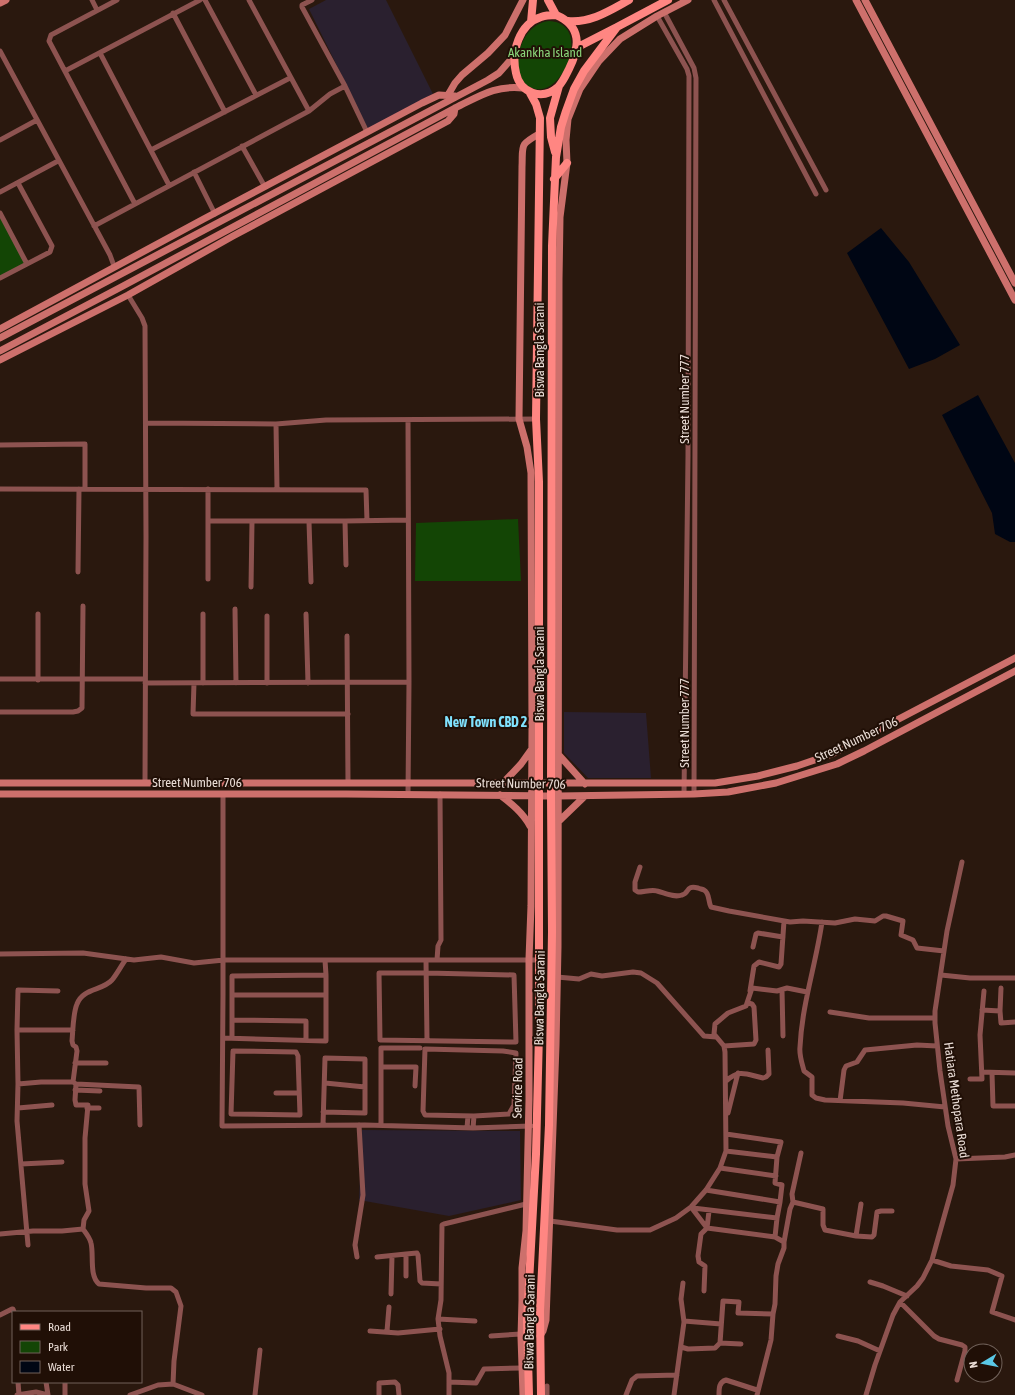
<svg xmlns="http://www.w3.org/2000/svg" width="1015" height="1395" font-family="'Asap Condensed',sans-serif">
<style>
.commercial{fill:#2a202f}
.green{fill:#134505}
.water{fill:#000614}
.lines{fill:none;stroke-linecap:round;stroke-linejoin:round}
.street{stroke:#8d5350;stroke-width:5}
.secondary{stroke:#cd706c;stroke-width:7}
.primary{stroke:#ff8682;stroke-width:8}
.labels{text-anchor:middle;stroke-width:4;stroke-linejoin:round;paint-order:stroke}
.park-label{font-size:13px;fill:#8ad57a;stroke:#200f06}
.street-label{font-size:13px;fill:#e9dcd5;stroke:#200f06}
.neighbourhood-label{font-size:14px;font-weight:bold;fill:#80e2fe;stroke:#200f06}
</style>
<rect width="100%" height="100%" fill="#2a180e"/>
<path class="commercial" d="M326,0h60l47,94 -65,35 -59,-120z
M564,712l82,1 5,65h-63l-24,-25z
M362,1130l158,1 1,69 -72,16 -90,-16z"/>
<path class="green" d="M549,21c46,2 12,83 -19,66 -19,-10 -13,-41 -2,-54 6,-7 12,-11 21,-12z
M0,213l27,51 -27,12z
M518,519l3,62h-106l1,-58z"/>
<path class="water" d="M881,228l28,34 51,83 -25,14 -26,10 -62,-116z
M978,395l37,68v79h-5l-15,-8 -3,-21 -50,-98z"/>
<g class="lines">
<path class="street" d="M92,0l5,10
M117,0l-66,35 -2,6 86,163
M205,0l51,95
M249,0l60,111
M312,0l-10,5v2l43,79 22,46
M714,0l102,194
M724,0l102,190
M664,12l30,56 2,10 -2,716
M173,13l52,99
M657,16l30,53 2,7 -1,380 -4,338
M0,51l110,204 4,11
M100,53l69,132
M65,71l135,-71
M0,140l37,-20
M242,146l23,41
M151,150l139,-72
M194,172l21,42
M0,192l58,-31
M0,213l27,51
M94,226l215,-115 21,-17 15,-8
M0,278l50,-26 2,-6 -34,-63
M128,295l14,23 3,8 1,210 -1,246
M408,420l1,262 -1,112
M146,423l130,1 50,-4 210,-1
M276,424l1,65
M0,445l85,-1v45
M0,489l366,1 1,31
M209,521h136l63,-1
M345,521l1,44
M309,522l2,60
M78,572l1,-83
M208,579v-90
M251,587l1,-65
M235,609l1,74
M306,614l2,69
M267,616v67
M347,636l1,147
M0,679h145
M38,680v-66
M145,683l264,-1
M194,683l-1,31h155
M203,683v-69
M0,712h73l5,-1 4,-3 1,-102
M223,794v201l-1,131 143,-1 108,3 58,-2
M640,867l-5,15v8l3,2c6,0 14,-3 19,-1 8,2 17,7 25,4 8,-2 3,-10 16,-7 2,1 4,1 6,2 6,3 4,12 7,17l18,4 61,11 13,-1 32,2 20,-4 20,2 8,-5h3l17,5 -2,14 12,5 4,8 27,3
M822,922c-6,42 -20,82 -22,125 -1,8 2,16 4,24l8,6v18l4,3 9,2 78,3 42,4
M753,947l3,-13 2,-1 25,4
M0,954l83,-1 51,7 27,-3 33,6 30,-3h315
M325,960l1,15
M426,960l1,80
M437,960l1,-14 3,-6 -1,-146
M379,973h48l87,2 2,67 -136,-2z
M941,975l29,3h45
M557,977l22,2 12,-5 11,2 31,-4 8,1 16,10 47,53 12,1
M782,990l1,46
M58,991l-40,-1 -1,40 1,54 23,-2h32
M750,991l4,-25 5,-4 20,5 2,-3 3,-43
M233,995h93
M982,1010l18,1 1,12 14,-1
M1000,1011l1,-23
M830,1012l39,6h66
M232,1020l74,1v19
M17,1030h56
M223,1038l103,3v-66l-94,1v62
M724,1046l30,-2 2,-4 -2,-33 -2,-3 -4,-1
M425,1049l78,2 13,2 -2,52 -5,9 -35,2 -49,-1 -2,-4z
M233,1051l63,1 2,4 2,59 -69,-1z
M75,1063h31
M381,1067h35l-1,19
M982,1072l33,1
M992,1073l1,33h22
M970,1079h12l-2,-44 4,-44
M726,1081c14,-12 19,-7 37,-3l3,-1 3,-3 -1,-24
M325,1083l40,4
M18,1084l-1,37 11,124
M76,1084l63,3 1,38
M75,1090l25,1
M276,1093h23
M840,1101l4,-31 2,-4 11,-4 8,-12 52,-5 20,1
M18,1108l34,-3
M87,1108h12
M728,1113l10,-40
M323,1125l2,-67 40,1v54l-42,-1
M381,1125v-77h39
M467,1128l1,-12
M473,1128l1,-12
M726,1134l55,8 -4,15
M726,1151l51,6 -2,26 7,2 -2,17
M956,1159l49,-2 10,-2
M21,1164l41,-2
M720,1168l56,8
M706,1190l74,12 -3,16
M793,1202l-1,-8 9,-41
M691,1207l16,21 68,9 2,-19 -84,-10
M550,1221l67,9h33l26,-12 15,-11 15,-17 14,-22 6,-17 -1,-99 -1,-6 -10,-12 1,-10 13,-11 18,-7 6,-18 25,3 10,-3 20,4
M83,1229l1,-9 5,-9 -4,-27v-46l3,-33h-12l-1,-5 1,-16 -3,-2 4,-31 -1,-4 -3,-2 -1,-4c1,-11 1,-28 5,-37 6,-16 25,-13 35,-24 5,-6 9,-14 14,-21
M0,1234l33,-3h29l21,-2c3,4 7,9 8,14 3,12 -2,33 8,41l47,4h25l5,4 5,14 -7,55 -1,23
M856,1236l5,-32
M784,1242l6,-33 3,-7 30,7v16l2,5 31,6 16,1 2,-2 3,-23 4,-1h11
M406,1254l11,-1 1,2 2,26 2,2 19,1
M357,1257l-2,-12 8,-50 -4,-70
M377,1257l29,-3v22
M932,1260l19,6 37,4 14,6 -10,36 23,8
M870,1282l13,4 24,10
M704,1291l1,-25 -6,-4 -1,-6 3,-22 6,-6 2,-17
M391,1294l1,-38
M900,1302l34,34 5,3 23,6 3,2v4l-8,29
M0,1315l12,-6h1l1,3
M438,1319l37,2
M684,1321l37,3
M370,1331l28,2 42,-4
M387,1331l2,-24
M491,1336l30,-2
M838,1336l20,5 22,10
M720,1343l3,-42 16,1 -1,11 35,1
M681,1347l7,2 27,-1 5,-5 21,1
M18,1382l1,13
M46,1382l2,13
M65,1382v13
M449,1382l27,1 8,-14 38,-1
M17,1395l19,-3 12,3
M130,1395l28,-10 15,-1 29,11
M255,1395l5,-45
M379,1395v-12l16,-1 3,3 1,10
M449,1395v-22l-9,-37 -2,-17 3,-19 1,-75 2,-1 82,-20
M547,1395v-9
M626,1395l6,-15 5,-4 40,-1
M674,1395l10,-73 -3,-23 2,-16
M719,1395c0,-7 0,-13 7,-15l31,10
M757,1395l14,-55 2,-26 2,-10 1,-28 2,-12 6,-16v-6l-9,-5
M866,1395l9,-30 18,-50 7,-13 17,-16 6,-8 9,-18 21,-75 3,-26 -8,-33 -8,-55 -5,-48v-12l12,-80 15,-69"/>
<path class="secondary" d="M856,0l159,300
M865,0l150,283
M0,3l6,-3
M448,95l7,-12 7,-8 26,-22 17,-18 18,-35
M0,329c140,-76 281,-152 422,-226l17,-8 16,1
M0,338l488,-258 11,-7 15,-17
M0,351l123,-65 332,-178c25,-12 40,-23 68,-20
M0,360l128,-65 105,-59 215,-115 6,-7 1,-6
M558,754l27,30
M0,783h715l43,-7 39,-10 35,-12 183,-96
M503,783l18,-19 10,-14
M0,794h346l212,2 136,-2 34,-2 48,-9 61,-19 27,-13 151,-80
M500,795c12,9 23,18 30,31
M558,822l27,-26
M540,1336l3,-5 3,-11 10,-275 2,-98 1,-667 1,-63 7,-54 -1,-23 2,-21 12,-30 19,-28 21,-22 37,-23 31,-16
M523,1395l-2,-58 1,-37v-32l4,-37 3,-131v-141l2,-53 1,-177 -1,-256 -4,-26 -8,-28 3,-252c1,-22 -3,-22 17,-33"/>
<path class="primary" d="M548,0l8,15
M556,15c26,11 24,32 13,54 -3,6 -6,13 -11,18 -16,14 -38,6 -42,-14 -5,-21 3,-49 25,-56 5,-2 10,-2 15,-2z
M568,21c23,2 41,-10 61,-21
M531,22l2,-22
M576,48l39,-20
M555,152l-4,-15 -1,-19 9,-32
M554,179l13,-16
M529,1395l-2,-75 9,-166 3,-121v-551l-3,-63 4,-301 -4,-14 -6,-11
M541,1395l-1,-84 9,-186 3,-193 -1,-136 1,-550 4,-89 5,-30 5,-16 8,-22 10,-18 33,-44 51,-27"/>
</g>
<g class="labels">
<g class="park-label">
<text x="545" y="57">Akankha Island</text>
</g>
<g class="street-label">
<text transform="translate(539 350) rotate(-90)" y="5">Biswa Bangla Sarani</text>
<text transform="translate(684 399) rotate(-90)" y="5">Street Number 777</text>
<text transform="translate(539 674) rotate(-90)" y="5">Biswa Bangla Sarani</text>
<text transform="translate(684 723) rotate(-90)" y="5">Street Number 777</text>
<text transform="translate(856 739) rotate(-25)" y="5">Street Number 706</text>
<text x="197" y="787">Street Number 706</text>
<text transform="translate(521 783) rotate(1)" y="5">Street Number 706</text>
<text transform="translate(539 998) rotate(-89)" y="5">Biswa Bangla Sarani</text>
<text transform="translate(517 1088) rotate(-89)" y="5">Service Road</text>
<text transform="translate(957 1100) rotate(82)" y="5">Hatiara Methopara Road</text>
<text transform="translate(529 1322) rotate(-89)" y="5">Biswa Bangla Sarani</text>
</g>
<g class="neighbourhood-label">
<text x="486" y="727">New Town CBD 2</text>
</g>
</g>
<rect x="12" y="1311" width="130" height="72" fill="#200f06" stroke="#706159"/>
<rect x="20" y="1324" width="20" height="6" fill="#ff8682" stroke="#706159"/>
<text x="48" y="1331" font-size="12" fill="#e9dcd5">Road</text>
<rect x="20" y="1341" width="20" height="12" fill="#134505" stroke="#706159"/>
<text x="48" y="1351" font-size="12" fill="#e9dcd5">Park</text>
<rect x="20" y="1361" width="20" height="12" fill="#000614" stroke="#706159"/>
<text x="48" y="1371" font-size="12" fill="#e9dcd5">Water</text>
<g transform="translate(983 1363) rotate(260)"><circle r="19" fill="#200f06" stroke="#706159"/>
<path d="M0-3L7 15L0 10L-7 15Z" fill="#5ac8e6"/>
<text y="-6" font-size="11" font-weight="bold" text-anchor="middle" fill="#e9dcd5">N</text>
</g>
</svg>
